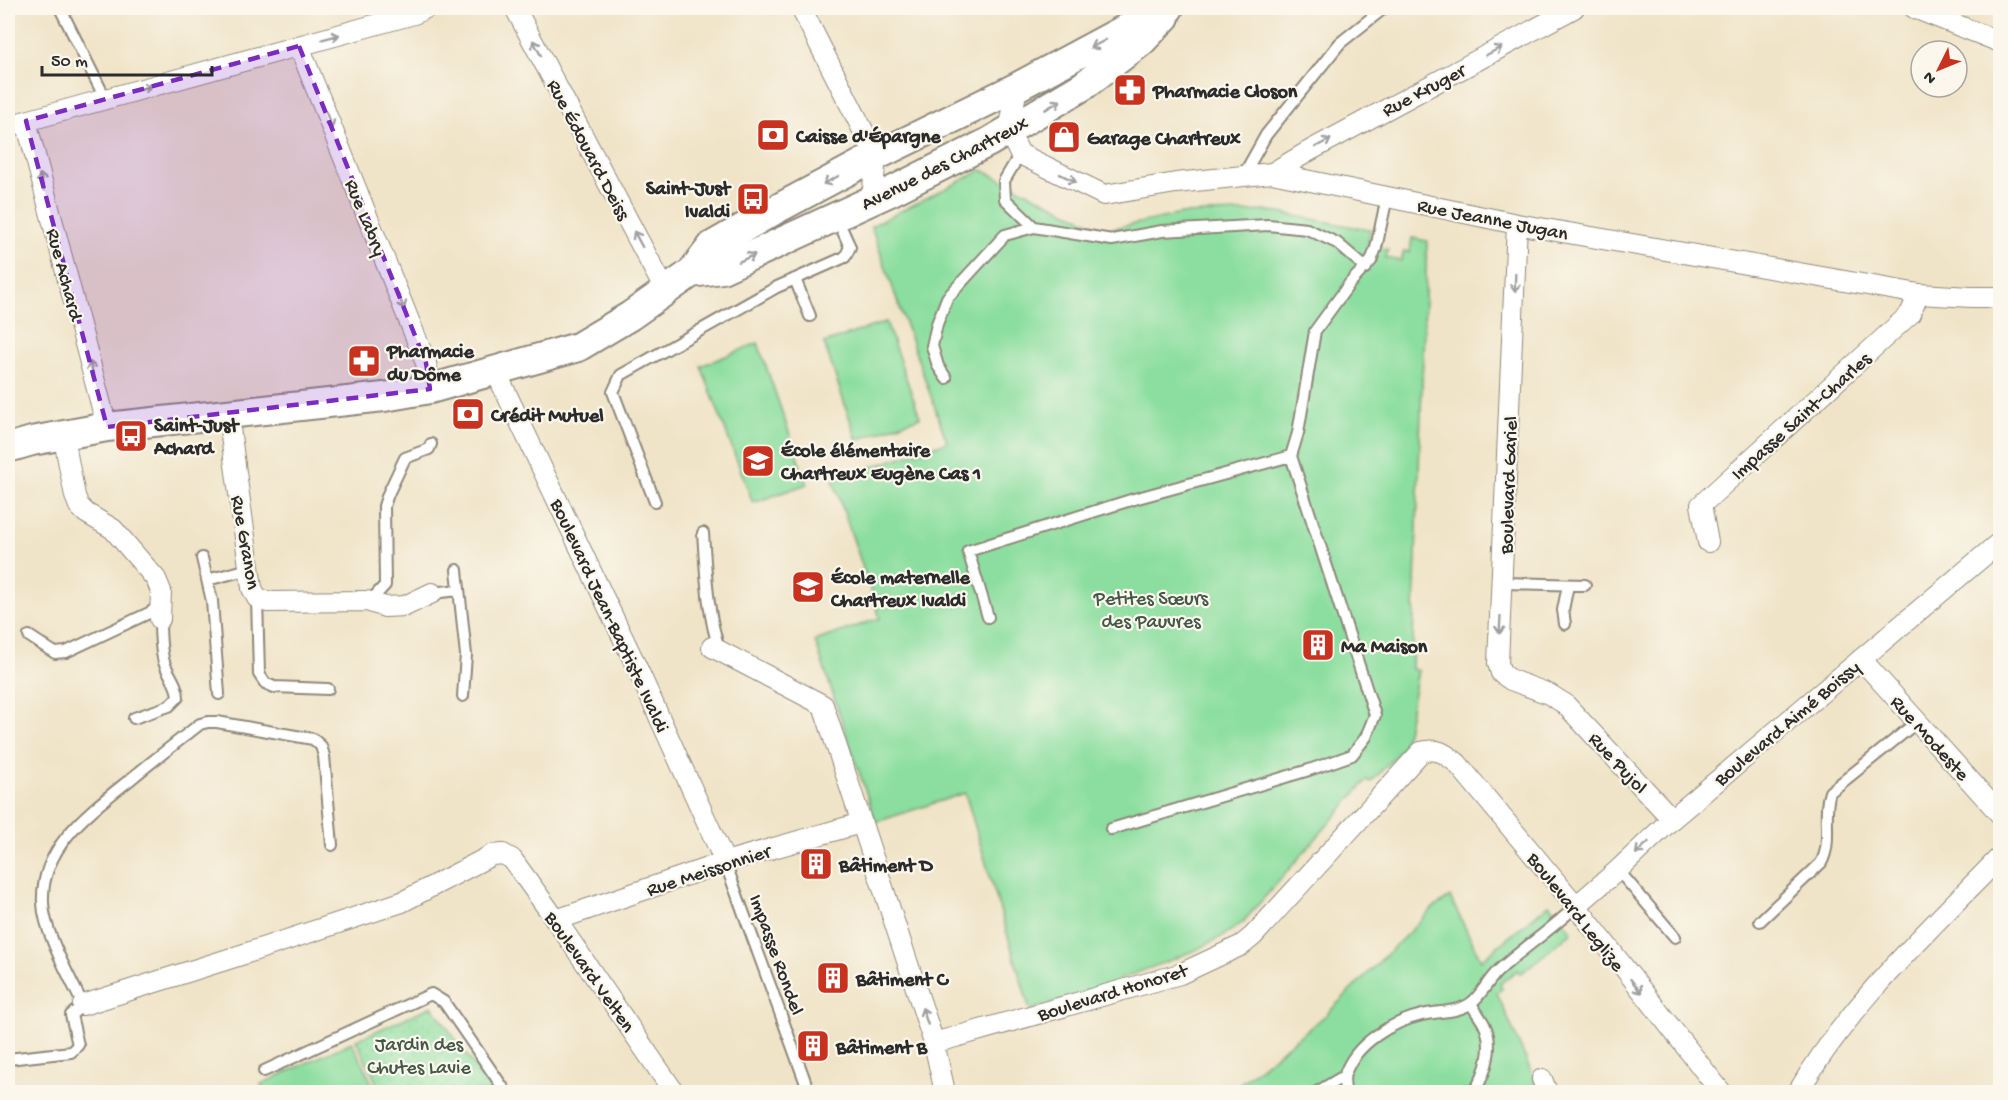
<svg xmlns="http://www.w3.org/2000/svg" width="2008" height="1100" font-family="'Gochi Hand',sans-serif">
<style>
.park{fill:url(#park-dots);stroke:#5b8465;stroke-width:1.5}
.garden{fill:#8bde9f;stroke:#5b8465;stroke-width:1.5}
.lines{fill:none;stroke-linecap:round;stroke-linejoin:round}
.lane-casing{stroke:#8e887a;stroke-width:14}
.street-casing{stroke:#8e887a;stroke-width:22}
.secondary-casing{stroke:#8e887a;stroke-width:32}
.lane{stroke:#fff;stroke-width:10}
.street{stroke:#fff;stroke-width:20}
.secondary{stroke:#fff;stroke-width:28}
.oneway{stroke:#a0a0a0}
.marked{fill:#7b2cbf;fill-opacity:0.2;stroke:#7b2cbf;stroke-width:4.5;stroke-dasharray:12 8;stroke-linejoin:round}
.labels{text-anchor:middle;stroke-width:4.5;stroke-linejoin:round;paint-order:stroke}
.street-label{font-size:20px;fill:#2b2b2b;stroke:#fbf7ec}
.poi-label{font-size:20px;font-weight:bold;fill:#2b2b2b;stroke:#fbf7ec;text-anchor:start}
.park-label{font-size:20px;fill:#435848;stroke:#fbf7ec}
</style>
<defs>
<pattern id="park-dots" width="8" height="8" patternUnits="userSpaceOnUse" patternTransform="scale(1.5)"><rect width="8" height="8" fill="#8bde9f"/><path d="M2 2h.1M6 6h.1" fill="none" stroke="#78bf89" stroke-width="1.8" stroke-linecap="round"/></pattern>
</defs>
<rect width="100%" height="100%" fill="#fbf7ec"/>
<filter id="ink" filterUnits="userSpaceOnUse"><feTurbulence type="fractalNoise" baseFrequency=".0167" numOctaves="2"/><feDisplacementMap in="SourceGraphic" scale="12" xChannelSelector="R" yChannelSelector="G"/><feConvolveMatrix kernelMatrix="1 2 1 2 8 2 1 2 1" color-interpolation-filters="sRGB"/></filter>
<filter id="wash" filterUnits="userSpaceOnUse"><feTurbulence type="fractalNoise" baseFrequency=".008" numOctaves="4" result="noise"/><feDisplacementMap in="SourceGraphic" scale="24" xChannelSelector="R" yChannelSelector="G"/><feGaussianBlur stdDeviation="1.35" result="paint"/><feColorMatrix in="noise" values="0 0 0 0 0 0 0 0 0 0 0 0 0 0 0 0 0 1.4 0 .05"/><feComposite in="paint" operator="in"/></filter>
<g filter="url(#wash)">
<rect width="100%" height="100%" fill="#f0e4c8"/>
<path class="park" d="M432,1006l61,86h-112l-25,-52z"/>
<path class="garden" d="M982,170l123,60 77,-16 88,-3 100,19 -2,16 20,4 -2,8 15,3 3,-10 6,1 2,-14 15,3 -15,428 6,1 -11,62 -6,18 -30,32 -4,-2 -124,142c-33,27 -85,42 -125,58l1,4 -89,26 -65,-217 -89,29 -61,-181 65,-23 -47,-138 114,-38 -76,-216z
M886,322l34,95 -63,23 -33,-97z
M758,343l49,141 -54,19 -52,-137z
M1450,897l31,63 68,-56 23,28 -52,42 -3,-4 -17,14 2,5 -5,4 43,99h-209l-7,-9 -15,9h-67l-4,-7 88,-70 107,-107z
M352,1042l24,50h-111l-4,-8z"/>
</g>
<g filter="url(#ink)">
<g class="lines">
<defs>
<path id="lane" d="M60,8l45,90
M1020,154l-16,27 1,18 29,28 78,13 50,-9 106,-6 39,4 30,14 29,25
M1243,176l23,-41 74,-92 44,-35
M795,279l15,37
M946,378l-8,-12 -6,-20 5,-22 10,-26 58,-63 29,-8
M655,502l-42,-110 8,-17 156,-88 68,-30 5,-10 -14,-31
M703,533c3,39 4,81 17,118
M202,558l10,43 7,93
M457,570l9,85 -3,41
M207,580l42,-11
M1503,583l82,2
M432,593l27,-3
M257,598l2,76 6,9 9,4 54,2
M367,601l8,-5 10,-11 -1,-79 4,-12 17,-36 24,-9 2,-5
M988,617l-20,-66 166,-52 157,-43 7,-23 17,-102 35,-48 21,-22 5,-13 11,-51
M1565,624l-2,-14 5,-25
M29,636l26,17 11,-1 85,-40 9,-7
M134,718l35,-12 9,-9c0,-12 -10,-23 -14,-35 -4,-14 -4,-29 -4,-43
M1111,829l198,-59 43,-15 14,-18 9,-22 -84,-259
M725,862l84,230
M1618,870l57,67
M1760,921l61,-58c12,-21 1,-49 9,-71l87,-70
M1471,1004c4,6 9,13 13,20 11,22 2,49 -10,68
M8,1059l63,-7 7,-7 -7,-30 12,-10c-13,-28 -39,-72 -40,-102 -3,-57 49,-93 89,-125 22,-18 45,-36 68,-54l8,-2h9l96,17 8,7 3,10 8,89
M264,1071l167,-77 13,8 62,90
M1317,1092l27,-16
M1345,1092c0,-5 -2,-13 0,-18 11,-31 47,-52 77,-59 15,-4 36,-2 49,-12 11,-8 17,-23 27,-32 25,-23 53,-41 78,-65"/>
<path id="street" d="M515,8l150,282
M801,8l75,148 -4,43
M1914,8l86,34
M299,46l127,317 4,26
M1017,87l-8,45 11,22 84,41 72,-12 96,-10 245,51 402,70 52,3h29
M26,121l81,306
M8,126l406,-112 12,-6
M1272,173l39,-23 263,-142
M1517,224l-19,439 3,10 10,7 38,14 16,10 107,115
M495,370l138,289 92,203
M228,414l24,174 5,10 10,4 100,-1 18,6 20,-1 27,-13
M63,434l12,62 4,10 7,7 27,16 43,50 5,12 -1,28
M1708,542l-7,-37 209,-191 9,-20
M712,647l111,58 111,338 11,49
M1861,659l139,155
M1576,906l42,-36 54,-51 328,-277
M556,920l169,-58 136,-39
M83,1005l155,-49 164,-54 90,-47 11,-1 9,5 44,61 118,172
M934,1043l246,-69 62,-29 11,-9 168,-184c17,-4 22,0 36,11l119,143 145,186
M1542,1079l5,13
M1798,1092c52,-89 131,-162 202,-235"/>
<path id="secondary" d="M691,273l31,-4 170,-78 97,-49 94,-56 59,-45 23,-24
M8,448l24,-7 75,-14 277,-30 46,-8 148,-42 52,-31 61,-43 21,-27 61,-35 103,-55 141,-69 123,-66 29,-13"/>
</defs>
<use href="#lane" class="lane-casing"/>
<use href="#street" class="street-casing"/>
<use href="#secondary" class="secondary-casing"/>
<use href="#lane" class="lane"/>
<use href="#street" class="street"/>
<use href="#secondary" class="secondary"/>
</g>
<defs><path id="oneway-shaft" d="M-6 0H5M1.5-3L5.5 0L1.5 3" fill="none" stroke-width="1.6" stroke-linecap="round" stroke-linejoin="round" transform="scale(1.5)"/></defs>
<g class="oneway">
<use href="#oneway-shaft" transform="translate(331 37) rotate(-15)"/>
<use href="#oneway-shaft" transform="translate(1098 44) rotate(152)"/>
<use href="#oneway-shaft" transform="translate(537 48) rotate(-118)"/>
<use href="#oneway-shaft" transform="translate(1494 51) rotate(-28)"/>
<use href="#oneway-shaft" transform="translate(143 88) rotate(-15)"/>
<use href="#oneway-shaft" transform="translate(1053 105) rotate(-31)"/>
<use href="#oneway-shaft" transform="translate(329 120) rotate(68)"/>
<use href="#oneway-shaft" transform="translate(1323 143) rotate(-28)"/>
<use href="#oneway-shaft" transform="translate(1068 178) rotate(26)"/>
<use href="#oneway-shaft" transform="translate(831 180) rotate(152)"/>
<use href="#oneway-shaft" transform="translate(42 182) rotate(-105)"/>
<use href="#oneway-shaft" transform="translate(638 239) rotate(-118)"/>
<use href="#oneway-shaft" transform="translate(747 258) rotate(-25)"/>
<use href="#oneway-shaft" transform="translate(1515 283) rotate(92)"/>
<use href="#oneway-shaft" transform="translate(401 301) rotate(68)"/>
<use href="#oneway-shaft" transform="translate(92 370) rotate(-105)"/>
<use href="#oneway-shaft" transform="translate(1500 625) rotate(93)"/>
<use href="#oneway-shaft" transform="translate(1642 848) rotate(137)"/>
<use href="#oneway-shaft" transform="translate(1636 986) rotate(52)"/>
<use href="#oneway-shaft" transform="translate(925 1016) rotate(-108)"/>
</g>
</g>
<path class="marked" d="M299,46l127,317 4,26 -323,38 -81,-306z"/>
<defs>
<symbol id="pharmacy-square" viewBox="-11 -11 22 22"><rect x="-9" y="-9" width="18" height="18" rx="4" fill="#c8321e" stroke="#fbf7ec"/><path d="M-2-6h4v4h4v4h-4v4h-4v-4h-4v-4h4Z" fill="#fff"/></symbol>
<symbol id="bank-square" viewBox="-11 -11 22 22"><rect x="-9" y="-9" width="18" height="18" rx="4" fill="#c8321e" stroke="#fbf7ec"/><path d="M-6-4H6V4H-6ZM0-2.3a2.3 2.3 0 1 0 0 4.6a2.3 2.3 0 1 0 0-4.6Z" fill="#fff"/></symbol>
<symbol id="shop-square" viewBox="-11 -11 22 22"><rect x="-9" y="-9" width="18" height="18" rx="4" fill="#c8321e" stroke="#fbf7ec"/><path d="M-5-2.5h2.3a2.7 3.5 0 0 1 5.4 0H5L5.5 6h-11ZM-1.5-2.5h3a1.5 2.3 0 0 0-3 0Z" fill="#fff"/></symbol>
<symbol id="bus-square" viewBox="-11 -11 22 22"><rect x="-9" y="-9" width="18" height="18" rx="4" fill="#c8321e" stroke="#fbf7ec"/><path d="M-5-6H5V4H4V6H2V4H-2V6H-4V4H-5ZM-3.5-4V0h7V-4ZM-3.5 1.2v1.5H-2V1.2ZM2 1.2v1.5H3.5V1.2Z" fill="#fff"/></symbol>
<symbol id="school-square" viewBox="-11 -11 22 22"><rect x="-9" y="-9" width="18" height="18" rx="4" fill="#c8321e" stroke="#fbf7ec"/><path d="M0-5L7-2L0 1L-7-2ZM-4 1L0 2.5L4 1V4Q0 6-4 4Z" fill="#fff"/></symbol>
<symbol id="building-square" viewBox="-11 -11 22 22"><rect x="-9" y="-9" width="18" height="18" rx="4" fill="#c8321e" stroke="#fbf7ec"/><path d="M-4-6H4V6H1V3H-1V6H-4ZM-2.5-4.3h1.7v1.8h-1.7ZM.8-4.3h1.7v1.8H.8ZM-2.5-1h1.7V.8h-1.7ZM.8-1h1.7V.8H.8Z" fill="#fff"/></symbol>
</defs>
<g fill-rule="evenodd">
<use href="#pharmacy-square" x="1111" y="71" width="38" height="38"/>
<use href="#bank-square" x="754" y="116" width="38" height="38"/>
<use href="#shop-square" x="1045" y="118" width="38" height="38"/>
<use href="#bus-square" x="734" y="180" width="38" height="38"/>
<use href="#pharmacy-square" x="345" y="342" width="38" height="38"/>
<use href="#bank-square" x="449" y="395" width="38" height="38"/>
<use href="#bus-square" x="112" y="417" width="38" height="38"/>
<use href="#school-square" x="739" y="442" width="38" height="38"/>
<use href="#school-square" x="789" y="568" width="38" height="38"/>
<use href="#building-square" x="1299" y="626" width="38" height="38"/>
<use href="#building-square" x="797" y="845" width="38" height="38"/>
<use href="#building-square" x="814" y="959" width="38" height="38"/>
<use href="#building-square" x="794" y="1027" width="38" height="38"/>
</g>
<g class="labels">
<g class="street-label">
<text transform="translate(1423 89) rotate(-28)" y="7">Rue Kruger</text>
<text transform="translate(590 149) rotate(62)" y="7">Rue Édouard Deiss</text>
<text transform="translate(944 162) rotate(-27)" y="7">Avenue des Chartreux</text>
<text transform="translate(367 217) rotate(68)" y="7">Rue Labry</text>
<text transform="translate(1493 218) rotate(11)" y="7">Rue Jeanne Jugan</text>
<text transform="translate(66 274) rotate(75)" y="7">Rue Achard</text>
<text transform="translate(1800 415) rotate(-42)" y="7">Impasse Saint-Charles</text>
<text transform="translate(1507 485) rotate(-88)" y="7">Boulevard Gariel</text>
<text transform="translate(247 542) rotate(80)" y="7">Rue Granon</text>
<text transform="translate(611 615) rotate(65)" y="7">Boulevard Jean-Baptiste Ivaldi</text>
<text transform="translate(1786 722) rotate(-40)" y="7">Boulevard Aimé Boissy</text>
<text transform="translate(1931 737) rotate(48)" y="7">Rue Modeste</text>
<text transform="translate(1619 762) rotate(47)" y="7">Rue Pujol</text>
<text transform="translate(708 869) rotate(-18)" y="7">Rue Meissonnier</text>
<text transform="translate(1577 911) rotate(52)" y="7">Boulevard Leglize</text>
<text transform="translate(778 954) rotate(70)" y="7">Impasse Rondel</text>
<text transform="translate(591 971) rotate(55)" y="7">Boulevard Velten</text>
<text transform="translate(1112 991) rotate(-17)" y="7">Boulevard Honoret</text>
</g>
<g class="poi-label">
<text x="1153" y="97">Pharmacie Closon</text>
<text x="796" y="142">Caisse d'Épargne</text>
<text x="1087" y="144">Garage Chartreux</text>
<text x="730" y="194" text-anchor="end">Saint-Just<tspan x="730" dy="23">Ivaldi</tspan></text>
<text x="387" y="357">Pharmacie<tspan x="387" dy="23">du Dôme</tspan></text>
<text x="491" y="421">Crédit Mutuel</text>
<text x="154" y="431">Saint-Just<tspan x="154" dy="23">Achard</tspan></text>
<text x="781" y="456">École élémentaire<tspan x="781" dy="23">Chartreux Eugène Cas 1</tspan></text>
<text x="831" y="583">École maternelle<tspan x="831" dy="23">Chartreux Ivaldi</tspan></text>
<text x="1341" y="652">Ma Maison</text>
<text x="839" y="871">Bâtiment D</text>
<text x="856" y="985">Bâtiment C</text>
<text x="836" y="1053">Bâtiment B</text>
</g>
<g class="park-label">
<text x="1151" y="604">Petites Sœurs<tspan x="1151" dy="23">des Pauvres</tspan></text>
<text x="419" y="1050">Jardin des<tspan x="419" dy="23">Chutes Lavie</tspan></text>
</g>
</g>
<rect width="2008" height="1100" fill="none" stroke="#fbf7ec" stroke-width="30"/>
<g transform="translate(1939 69) rotate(227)"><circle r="28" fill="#fbf7ec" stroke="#a8a59f" stroke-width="1.5"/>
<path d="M0-4.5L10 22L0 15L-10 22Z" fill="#c8321e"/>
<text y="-9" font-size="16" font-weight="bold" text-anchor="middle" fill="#2b2b2b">N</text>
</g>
<path d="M42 66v9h170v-9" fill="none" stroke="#2b2b2b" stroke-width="3"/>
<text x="51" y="66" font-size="18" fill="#2b2b2b" stroke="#fbf7ec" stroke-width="4.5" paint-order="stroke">50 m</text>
</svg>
